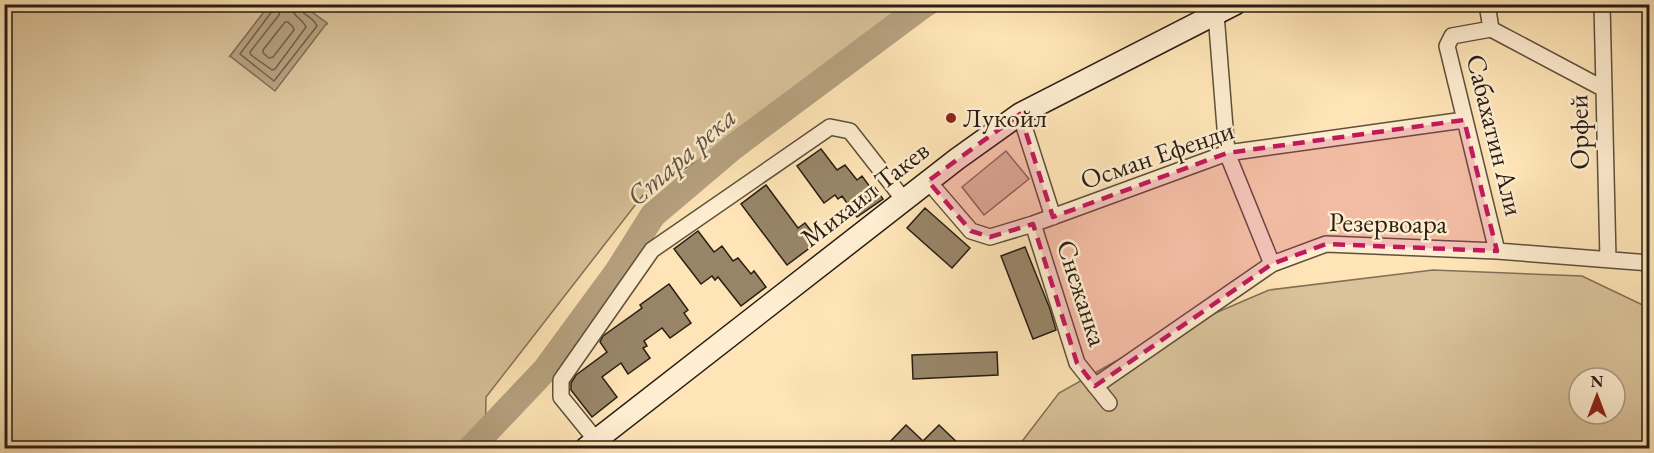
<svg xmlns="http://www.w3.org/2000/svg" width="1654" height="453" font-family="'EB Garamond',serif">
<style>
.green{fill:#dac29a;stroke:#827057;stroke-width:1.5;fill-rule:evenodd}
.water{fill:#b6a17f;stroke:#7e6d54;stroke-width:1.5}
.lines{fill:none;stroke-linecap:round;stroke-linejoin:round}
.shore{stroke:#70604a;stroke-width:1.5}
.river{stroke:#b6a17f;stroke-width:26}
.building{fill:#988568;stroke:#291e14;stroke-width:1.5}
.minor-casing{stroke:#5e503c;stroke-width:18}
.secondary-casing{stroke:#291e14;stroke-width:24}
.minor{stroke:#feedd0;stroke-width:15}
.secondary{stroke:#feedd0;stroke-width:21}
.marked{fill:#c2185b;fill-opacity:0.2;stroke:#c2185b;stroke-width:4.5;stroke-dasharray:12 8;stroke-linejoin:round}
.poi-dot{fill:#8f2418;stroke:#feedd0;stroke-width:2}
.labels{text-anchor:middle;stroke-width:5;stroke-linejoin:round;paint-order:stroke}
.poi-label{font-size:27px;fill:#291e14;stroke:#feedd0;text-anchor:start}
.street-label{font-size:27px;fill:#291e14;stroke:#feedd0}
.water-label{font-size:28px;font-style:italic;fill:#61523f;stroke:#feedd0}
</style>
<rect width="100%" height="100%" fill="#fee4b6"/>
<filter id="stains"><feTurbulence type="fractalNoise" baseFrequency=".00333" numOctaves="4"/><feColorMatrix values="0 0 0 0 .2 0 0 0 0 .09 0 0 0 0 .02 0 0 0 .5 -.17"/></filter>
<radialGradient id="worn" r=".72"><stop offset=".6" stop-color="#630" stop-opacity="0"/><stop offset="1" stop-color="#630" stop-opacity=".3"/></radialGradient>
<path class="green" d="M4,5h266l-40,51 97,-32 -25,-19h650l-12,4 -297,186 -157,202 -1,51h-480z
M1006,151l23,28 -45,36 -22,-28z
M1433,270l149,6 67,32v140h-632l42,-55 98,-55 112,-48zM1579,378h36v36h-36z"/>
<path class="water" d="M270,4l32,1 25,18 -52,68 -45,-35z"/>
<g class="lines">
<path class="shore" d="M274,4l-1,6 -33,44 34,27 43,-55c-3,-9 -17,-11 -18,-22
M282,4l-3,11 -29,37 1,3 21,15 3,-1 31,-42c-4,-9 -14,-10 -15,-23
M285,22h3l5,5 1,3 -21,27 -4,1 -6,-5v-3z"/>
<path class="river" d="M471,448l74,-78 72,-98 36,-57 79,-67 193,-144"/>
</g>
<path class="building" d="M821,149l16,21 8,-5 12,15 5,-4 8,11 3,-2 10,14 -26,18 -15,-21 -4,3 -3,-4 -11,8 -27,-37z
M766,185l32,43 7,-5 14,18 -32,24 -46,-61z
M925,208l45,40 -18,20 -45,-40z
M698,231l16,21 8,-6 11,15 5,-3 13,16 3,-3 12,16 -25,19 -23,-29 -3,3 -3,-4 -11,8 -27,-35z
M1025,247l25,62 6,21 -23,9 -32,-83z
M669,284l19,26 -4,3 7,10 -21,15 -8,-10 -18,13 3,5 -4,2 7,10 -22,16 -7,-11 -19,14 15,20 -25,20 -21,-27v-7l5,-8 31,-23 -7,-10 3,-6 39,-28 -2,-3z
M997,352l1,23 -85,4 -1,-24z
M906,425l17,16 16,-16 24,23h-79z"/>
<g class="lines">
<defs>
<path id="minor" d="M1210,4l6,10 11,139 45,111
M1487,4l4,25 113,60
M1602,4l6,255
M1491,29l-39,7 -5,10 50,205
M1020,114l33,103
M928,181l43,50 19,6 43,-13 194,-71 237,-33
M1033,224l44,139 32,40
M1095,386l177,-122 54,-20 171,7 153,12
M596,440l-35,-43v-17l91,-130 178,-123 20,4 54,69"/>
<path id="secondary" d="M586,448l371,-289 63,-45 215,-110"/>
</defs>
<use href="#minor" class="minor-casing"/>
<use href="#secondary" class="secondary-casing"/>
<use href="#minor" class="minor"/>
<use href="#secondary" class="secondary"/>
</g>
<path class="marked" d="M1020,114l33,103 174,-64 237,-33 33,131 -171,-7 -54,20 -177,122 -18,-23 -44,-139 -43,13 -19,-6 -43,-50z"/>
<circle class="poi-dot" cx="951" cy="118" r="6"/>
<g class="labels">
<g class="poi-label">
<text x="963" y="127">Лукойл</text>
</g>
<g class="street-label">
<text transform="translate(1579 132) rotate(-91)" y="9">Орфей</text>
<text transform="translate(1495 135) rotate(76)" y="9">Сабахатин Али</text>
<text transform="translate(1157 155) rotate(-19)" y="9">Осман Ефенди</text>
<text transform="translate(865 194) rotate(-38)" y="9">Михаил Такев</text>
<text transform="translate(1388 223) rotate(1)" y="9">Резервоара</text>
<text transform="translate(1082 293) rotate(72)" y="9">Снежанка</text>
</g>
<g class="water-label">
<text transform="translate(681 156) rotate(-41)" y="10">Стара река</text>
</g>
</g>
<rect width="1654" height="453" fill="none" stroke="#fee4b6" stroke-width="24"/>
<rect x="6" y="6" width="1642" height="441" fill="none" stroke="#291e14" stroke-width="3"/>
<rect x="12" y="12" width="1630" height="429" fill="none" stroke="#291e14" stroke-width="1.5"/>
<g transform="translate(1597 396)"><circle r="28" fill="#feedd0" stroke="#a99a85" stroke-width="1.5"/>
<path d="M0-4.5L10 22L0 15L-10 22Z" fill="#8f2418"/>
<text y="-9" font-size="16" font-weight="bold" text-anchor="middle" fill="#291e14">N</text>
</g>
<rect width="100%" height="100%" filter="url(#stains)"/>
<rect width="100%" height="100%" fill="url(#worn)"/>
</svg>
